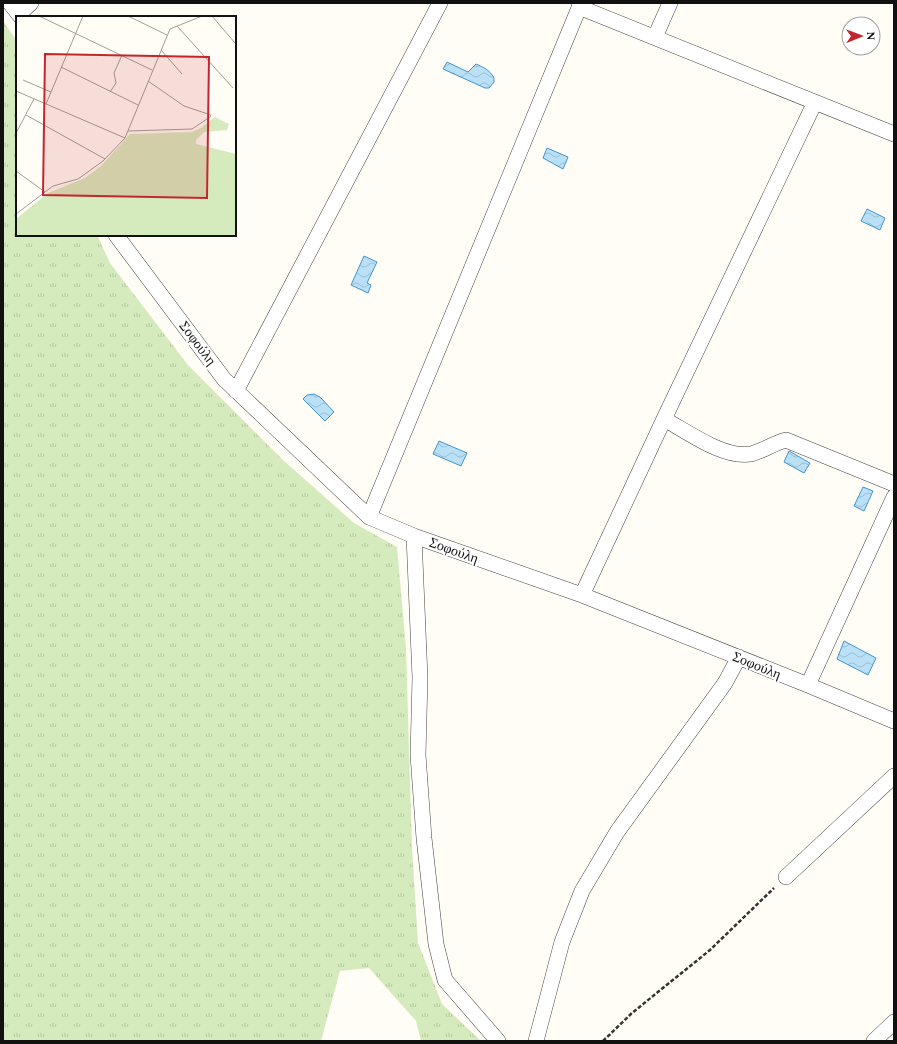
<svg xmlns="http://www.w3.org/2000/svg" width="897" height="1044" font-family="Spectral,serif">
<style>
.grass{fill:url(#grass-tufts)}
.water{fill:url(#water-waves);stroke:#3f96cf}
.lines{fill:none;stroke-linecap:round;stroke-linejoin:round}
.minor-casing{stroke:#444;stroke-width:16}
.path{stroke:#333;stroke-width:2.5;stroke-dasharray:4 2;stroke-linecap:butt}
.minor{stroke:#fff;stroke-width:15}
.labels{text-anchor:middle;stroke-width:4;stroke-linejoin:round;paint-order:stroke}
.street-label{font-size:14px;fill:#111;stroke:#fff}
.inset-road{fill:none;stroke:#a09f9a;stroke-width:1}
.view{fill:#c4262e;fill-opacity:0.15;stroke:#c4262e;stroke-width:2}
.inset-edge{fill:none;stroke:#111;stroke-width:2}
</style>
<defs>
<pattern id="grass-tufts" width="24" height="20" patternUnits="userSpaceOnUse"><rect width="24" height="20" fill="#d5ebbd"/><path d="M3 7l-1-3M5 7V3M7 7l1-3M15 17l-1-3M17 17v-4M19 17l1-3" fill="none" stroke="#b6c8a1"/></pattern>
<pattern id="water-waves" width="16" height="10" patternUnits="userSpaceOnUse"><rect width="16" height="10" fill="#b9e0f7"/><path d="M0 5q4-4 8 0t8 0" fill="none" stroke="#9ebfd3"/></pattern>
</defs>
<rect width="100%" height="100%" fill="#fffdf5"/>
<path class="grass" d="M3,21l14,20v194h80l13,28 78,102 95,95 71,63 43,24 9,101 6,200 6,95 24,61 39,37h-60l-5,-20 -47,-53 -29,3 -19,70h-318z"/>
<path class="water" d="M447,62l21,10 8,-8c7,3 14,6 18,14v4l-5,6h-4l-42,-19z
M547,148l21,9 -5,12 -20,-11z
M867,209l18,9 -5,12 -19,-9z
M364,256l13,6 -10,21 4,2 -3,8 -17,-8z
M314,394l6,3 14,15 -9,9 -22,-22 4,-4z
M439,441l28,12 -6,13 -28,-12z
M789,451l21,12 -6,10 -20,-11z
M863,487l10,4 -9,20 -10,-5z
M844,641l32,17 -8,17 -31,-16z"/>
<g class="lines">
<defs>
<path id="minor" d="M10,3l11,14
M579,7l315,127
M19,14l12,-11
M655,37l15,-34
M116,235l108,144 145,138 45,19 168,59 226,90 86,36
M236,391l204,-388
M664,419c24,13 60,40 87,35 12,-3 23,-11 35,-14l108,44
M369,517l212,-514
M414,536l6,142 -2,77 6,83 12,106 9,36 53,61
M582,595l82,-176 151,-317
M808,685l86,-188
M786,877l108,-101
M536,1041l26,-99 20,-51 35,-59 108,-149 14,-26
M874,1041l20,-19"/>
</defs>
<use href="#minor" class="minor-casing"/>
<path class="path" d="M603,1041l29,-28 78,-63 64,-62"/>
<use href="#minor" class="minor"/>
</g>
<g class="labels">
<g class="street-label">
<text transform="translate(198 343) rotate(53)" y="5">Σοφούλη</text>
<text transform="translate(454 550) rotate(20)" y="5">Σοφούλη</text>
<text transform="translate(757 665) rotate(22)" y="5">Σοφούλη</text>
</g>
</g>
<g transform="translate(16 16)">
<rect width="220" height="220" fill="#fffdf5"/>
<path d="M199,101l14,7 -2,6 -23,2 -8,8v4l40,10v82h-220v-17l32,-26 37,-15 16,-12 29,-32 62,-2 9,-4z" fill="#d5ebbd"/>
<path class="inset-road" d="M23,0l113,54M112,0l39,19M196,0l23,27M161,10l56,62M145,34l21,24M45,51l77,38M7,64l28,12M0,75l109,47M94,76l6,-9 -2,-10 8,-18M30,88l37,-88M10,99l79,44M112,115l64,-2 18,-12 1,-2 -27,-9 -36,-25M0,117l18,-34M0,155l29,21M0,198l37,-28 25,-7 25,-18 22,-23 45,-109 32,-13"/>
<path class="view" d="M29,38l164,3 -2,141 -164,-3z"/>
<rect width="220" height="220" class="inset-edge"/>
</g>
<rect width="897" height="1044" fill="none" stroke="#111111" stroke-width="8"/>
<g transform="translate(861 36) rotate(89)"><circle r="19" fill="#ffffff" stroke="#a0a0a0"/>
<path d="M0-3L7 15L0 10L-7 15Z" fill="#c4262e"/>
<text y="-6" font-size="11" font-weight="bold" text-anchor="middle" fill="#111111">N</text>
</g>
</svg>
